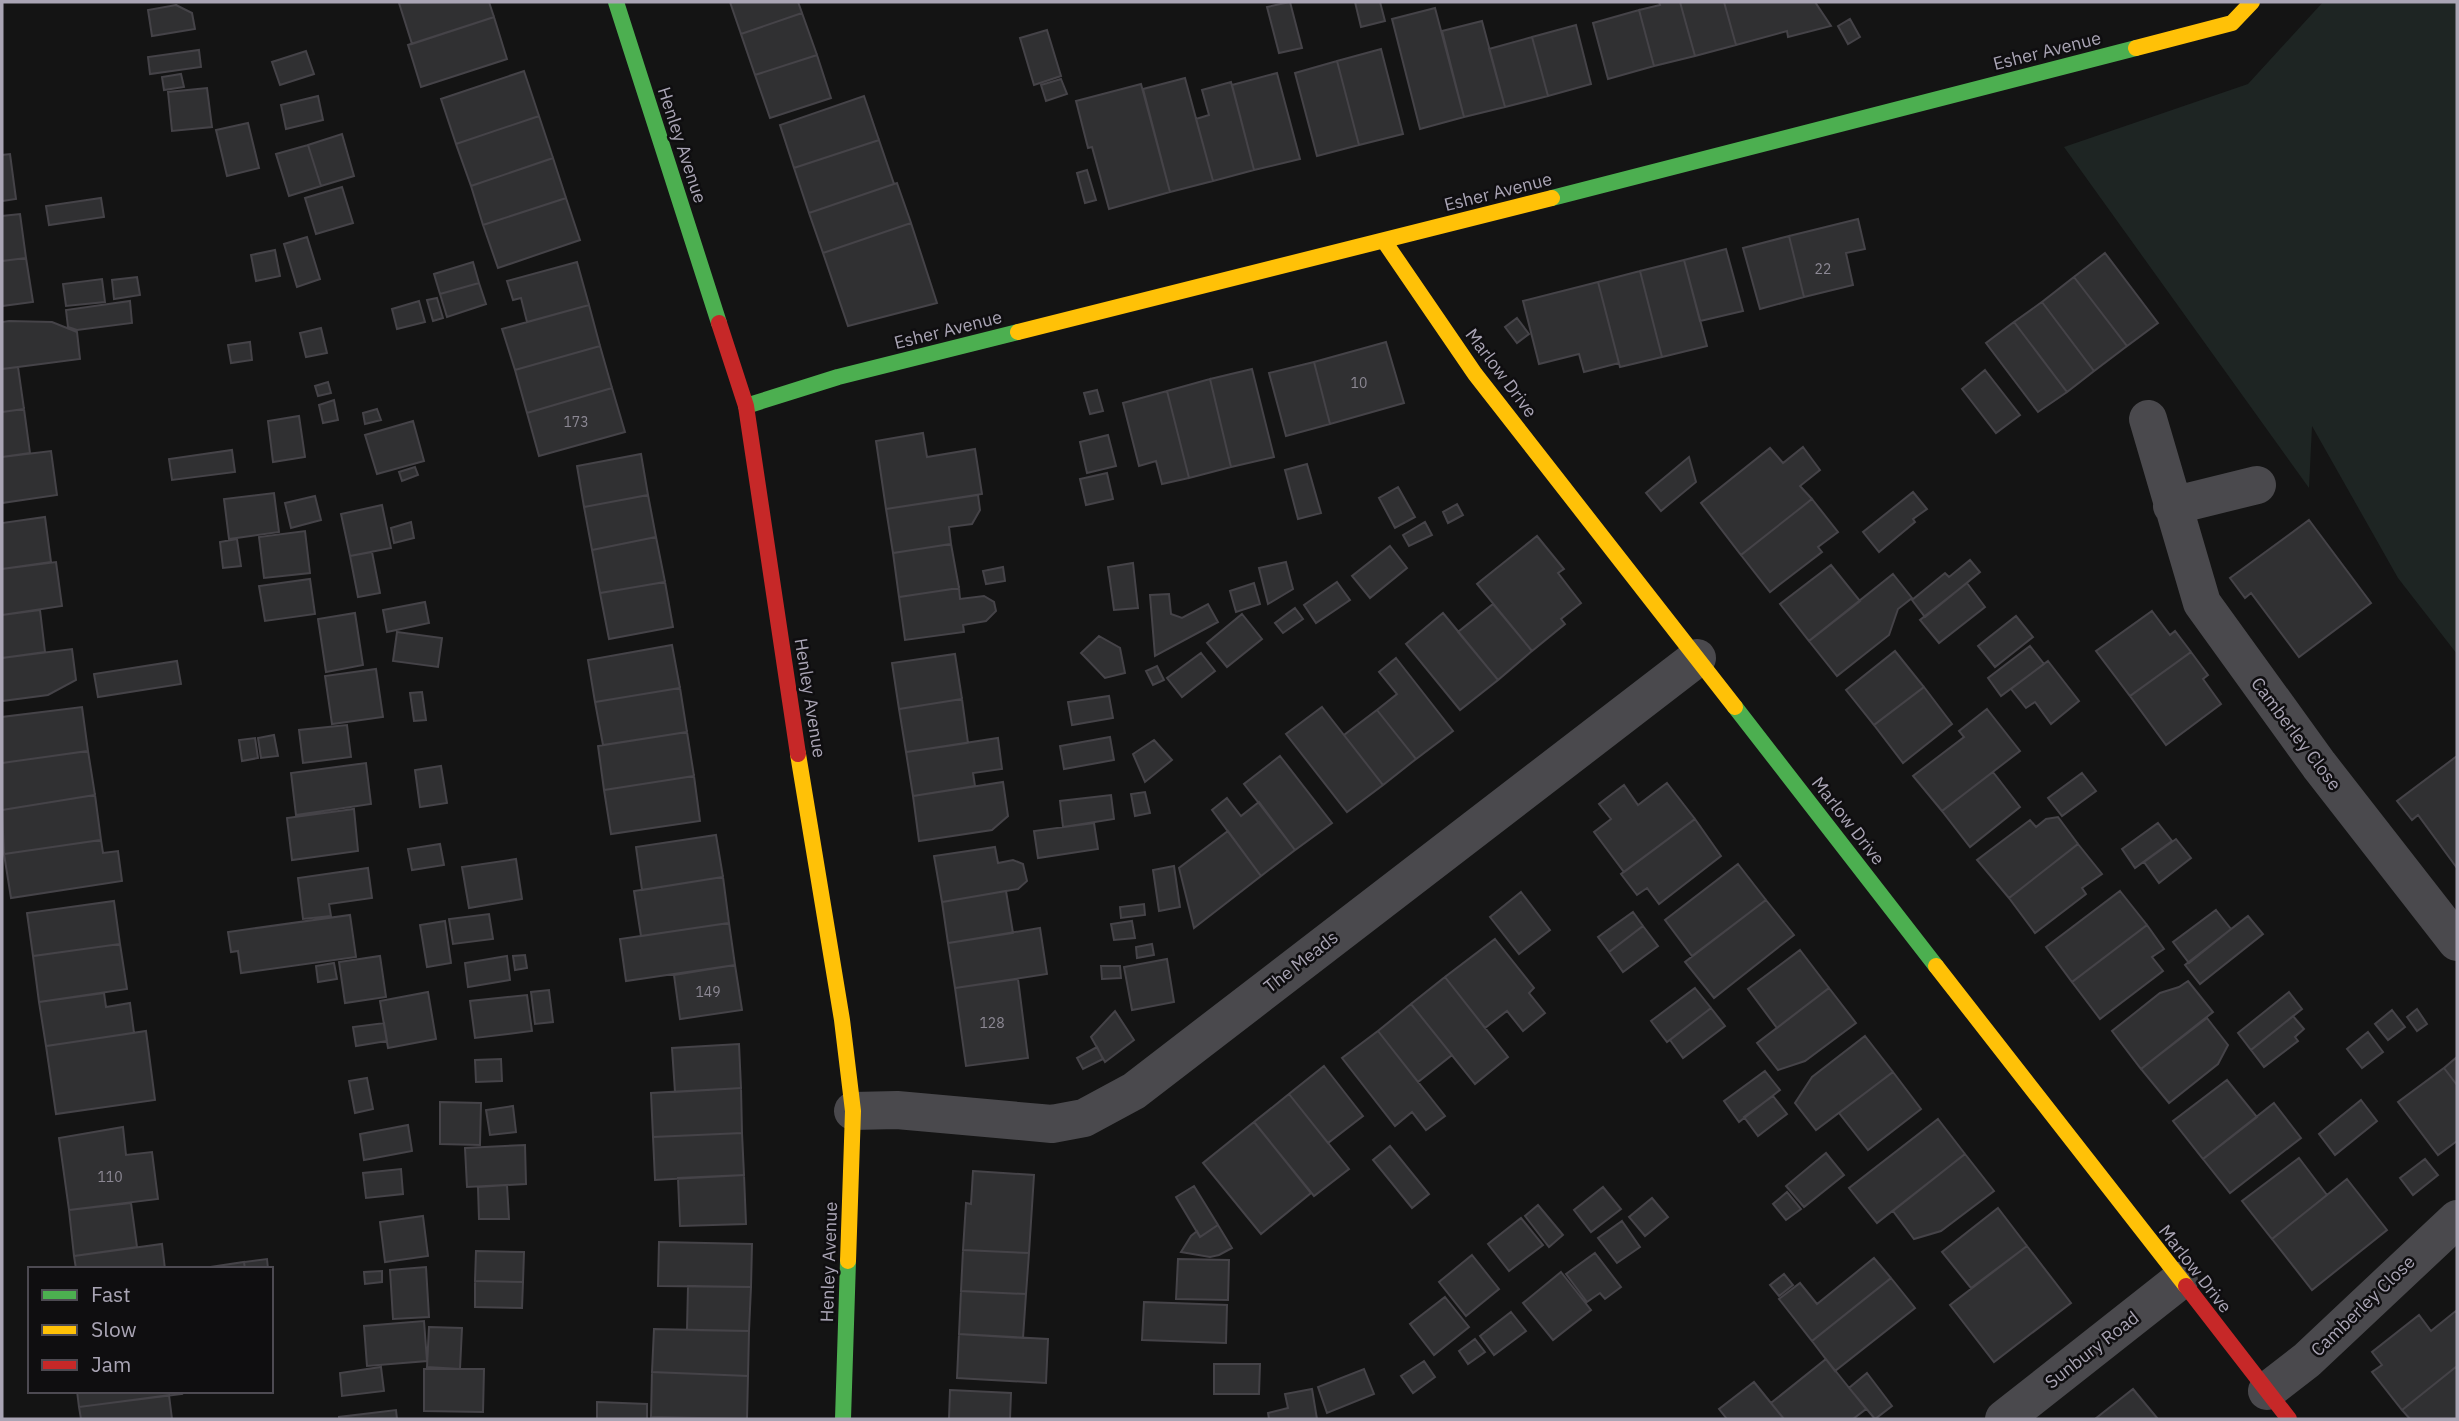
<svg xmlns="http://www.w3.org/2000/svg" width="2459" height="1421" font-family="'IBM Plex Sans',sans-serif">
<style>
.green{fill:#1e2523}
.building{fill:#303032;stroke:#454348;stroke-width:2}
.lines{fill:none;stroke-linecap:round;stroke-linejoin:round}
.street{stroke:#4a494d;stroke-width:38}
.fast{stroke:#4caf50;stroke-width:16}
.slow{stroke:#ffc107;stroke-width:16}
.jam{stroke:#c62828;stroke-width:16}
.labels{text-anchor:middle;stroke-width:5;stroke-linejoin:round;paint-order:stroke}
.number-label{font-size:14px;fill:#8c8894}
.street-label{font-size:18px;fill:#aaa5b5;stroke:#0f0e10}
</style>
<rect width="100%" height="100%" fill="#141414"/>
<path class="green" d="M2323,2h134v652l-59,-76 -86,-152 -3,62 -245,-341 184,-63z"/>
<path class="building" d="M489,2l5,15 -82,27 -13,-41z
M730,2h68l4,11 -61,21z
M1290,2l12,46 -23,5 -12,-46z
M1355,2h25l5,19 -24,6z
M1659,2h21l15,54 -41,10 -15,-56 21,-5z
M1680,2h44l12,43 -41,11z
M1724,2h91l16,24 -43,11 -1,-6 -51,14z
M176,5l16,8 3,16 -43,7 -4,-26z
M1435,8l29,109 -44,12 -28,-110z
M1639,10l15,56 -46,13 -15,-56z
M802,13l15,42 -62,20 -14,-41z
M494,17l13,42 -86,28 -13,-42z
M1850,19l10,18 -12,7 -10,-18z
M1482,21l23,86 -41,10 -22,-86z
M1576,25l15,59 -43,12 -16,-59z
M1047,30l14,46 -27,9 -14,-47z
M1532,37l16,59 -43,11 -16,-58z
M1381,49l22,85 -44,11 -22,-84z
M199,50l2,17 -51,7 -2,-17z
M306,51l8,23 -34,11 -8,-23z
M817,55l14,43 -61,20 -15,-43z
M1337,61l22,84 -42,11 -22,-83z
M524,71l15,45 -83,28 -15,-45z
M1277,73l23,86 -46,11 -22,-85z
M181,74l3,13 -20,3 -2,-13z
M1185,78l28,103 -43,11 -27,-103z
M1061,79l6,15 -21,7 -5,-16z
M1231,82l23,88 -41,11 -17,-62 13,-4 -7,-25z
M1141,84l29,108 -61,17 -17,-62 -4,1 -12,-47z
M207,88l5,39 -40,4 -4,-39z
M318,96l5,24 -37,9 -5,-24z
M864,96l15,44 -85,28 -14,-43z
M539,116l14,42 -82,28 -15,-42z
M248,123l11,45 -32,8 -11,-46z
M342,134l12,42 -33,10 -13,-41z
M879,140l15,44 -85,29 -15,-45z
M308,145l13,41 -32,10 -13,-42z
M10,154l6,45 -14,2v-46z
M553,158l13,40 -83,27 -12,-39z
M1087,170l9,30 -11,3 -8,-30z
M897,183l14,40 -88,30 -14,-40z
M342,187l11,36 -37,11 -11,-36z
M101,198l3,19 -55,8 -3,-19z
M566,198l14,42 -82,28 -15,-43z
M20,214l6,44 -24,3v-45z
M1858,219l7,30 -19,4 7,32 -49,12 -15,-61z
M911,223l26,80 -89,23 -25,-73z
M1789,236l15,61 -44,12 -17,-61z
M307,237l13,42 -23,8 -13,-43z
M1726,249l17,62 -43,10 -16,-61z
M275,250l5,26 -24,5 -5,-26z
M2105,253l53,70 -31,23 -53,-69z
M26,258l7,44 -31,4v-45z
M1684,260l23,86 -45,11 -22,-86z
M473,262l6,21 -39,11 -6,-20z
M577,262l12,43 -62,17 -6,-24 -8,2 -6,-19z
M1640,271l22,86 -42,10 -22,-85z
M137,277l3,18 -26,4 -2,-19z
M2074,277l53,69 -33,25 -52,-69z
M102,279l3,23 -39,4 -3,-22z
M1598,282l21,81 -35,9 -5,-18 -40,10 -16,-63z
M479,283l7,21 -39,13 -7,-23z
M437,298l6,20 -10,3 -6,-21z
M130,301l2,22 -55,7 -9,-3 -2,-17z
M419,301l6,21 -28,7 -5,-20z
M2042,302l52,69 -27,21 -53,-70z
M589,305l11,41 -85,24 -13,-41z
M1517,318l12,16 -12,9 -12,-16z
M9,321l43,1 25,10 3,27 -78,10v-47z
M2014,322l53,70 -29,20 -52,-69z
M321,328l6,25 -21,4 -6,-24z
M250,342l2,18 -21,3 -3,-18z
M1386,342l18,61 -74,21 -16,-62z
M600,346l12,42 -85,25 -12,-43z
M1314,362l16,62 -44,12 -17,-63z
M18,367l6,42 -22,3v-43z
M1252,369l22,88 -43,10 -21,-88z
M1985,370l35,45 -24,18 -34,-44z
M1210,379l21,88 -42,11 -22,-87z
M328,382l3,11 -13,3 -3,-10z
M612,388l13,44 -86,24 -12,-43z
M1097,390l6,21 -13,3 -6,-21z
M1167,391l22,87 -27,6 -6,-23 -17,5 -16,-63z
M334,400l4,20 -15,3 -4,-18z
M24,409l6,44 -28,4v-45z
M377,409l4,11 -16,4 -2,-11z
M299,416l6,41 -32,5 -5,-41z
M413,421l11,40 -47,13 -12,-39z
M923,433l4,24 48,-8 7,45 -96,15 -10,-68z
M1108,435l8,31 -29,7 -7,-31z
M1803,447l17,23 -20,16 12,13 -71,56 -40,-52 69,-55 13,15z
M232,450l3,22 -63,8 -3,-21z
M51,451l6,44 -55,8v-46z
M641,454l7,41 -64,12 -7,-41z
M1689,457l7,25 -35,29 -15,-18z
M1307,464l14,49 -23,6 -13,-49z
M415,467l3,8 -16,6 -3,-9z
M1107,473l6,26 -27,6 -6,-26z
M1398,487l17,30 -20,11 -16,-30z
M1913,492l14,17 -14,10 2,3 -36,30 -16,-20z
M274,493l5,39 -50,7 -5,-40z
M648,495l8,42 -64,13 -8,-43z
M978,495l2,15 -8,14 -23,3 2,17 -58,9 -7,-44z
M315,496l6,24 -30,8 -6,-25z
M1812,499l26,33 -20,15 4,5 -52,40 -29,-37z
M1457,504l6,11 -15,8 -5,-11z
M382,505l9,43 -41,8 -9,-42z
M45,517l6,45 -49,7v-46z
M2309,520l62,83 -72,54 -48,-64 -6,5 -15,-20z
M411,522l3,16 -20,5 -3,-15z
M1425,522l7,13 -23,11 -6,-11z
M305,531l5,42 -46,5 -5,-41z
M1537,536l27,33 -6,4 23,30 -20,16 4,5 -33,27 -55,-67z
M656,537l9,45 -65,11 -8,-43z
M237,539l4,27 -18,2 -3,-26z
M951,544l8,44 -60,9 -6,-44z
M1390,546l17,22 -37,30 -18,-22z
M372,552l8,41 -22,4 -8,-41z
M1970,560l10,12 -55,45 -13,-17 33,-27 4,4z
M56,562l6,44 -60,9v-46z
M1286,562l7,27 -25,15 -9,-36z
M1133,563l5,45 -24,2 -6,-43z
M1831,565l29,36 -51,40 -29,-37z
M1003,567l2,14 -19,3 -3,-13z
M1893,574l19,24 -14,11 -9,26 -52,41 -28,-35z
M310,579l5,35 -50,7 -6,-35z
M665,582l8,45 -64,12 -9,-46z
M1337,582l13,18 -34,23 -12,-18z
M1254,583l6,21 -24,8 -6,-21z
M1967,583l18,24 -46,36 -19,-23z
M959,588l1,11 24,-3 10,6 2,9 -10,10 -23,4 1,7 -59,8 -6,-43z
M1169,594l2,20 11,4 26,-14 10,18 -63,34 -5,-61z
M425,602l4,21 -42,9 -4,-22z
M1493,604l39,47 -34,29 -40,-48z
M1295,608l8,11 -20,14 -8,-10z
M40,610l5,42 -43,6v-43z
M2152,611l18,24 5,-4 16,21 -61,44 -34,-45z
M355,613l8,52 -37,7 -8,-53z
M1443,613l55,67 -38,30 -54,-66z
M1242,614l20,25 -35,28 -20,-24z
M2016,616l17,21 -38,30 -17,-21z
M397,632l45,6 -4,29 -45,-6z
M1099,636l21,12 5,25 -20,5 -24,-25z
M672,645l8,43 -85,14 -7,-42z
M2030,646l14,18 -43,32 -13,-18z
M72,649l4,31 -28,15 -46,6v-43z
M1895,651l29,36 -50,38 -28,-35z
M2191,652l17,23 -5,4 18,25 -55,41 -36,-49z
M1201,653l14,18 -33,26 -15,-19z
M955,654l7,45 -63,10 -7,-46z
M1396,658l57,73 -37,28 -39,-49 20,-16 -18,-22z
M177,661l4,23 -83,13 -4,-23z
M2048,661l31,40 -28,23 -16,-22 -9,6 -15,-19z
M1157,666l7,14 -11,5 -7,-14z
M376,669l7,48 -51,7 -7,-48z
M1924,687l28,37 -49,39 -29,-38z
M680,688l7,44 -84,13 -8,-43z
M422,692l4,28 -12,1 -4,-28z
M1109,696l4,22 -41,7 -4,-23z
M962,699l6,44 -62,9 -7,-43z
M82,707l6,44 -86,12v-46z
M1322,707l61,78 -36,27 -61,-78z
M1987,709l33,42 -78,60 -29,-35 51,-39 -5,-6z
M1377,710l39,49 -33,26 -39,-50z
M347,725l4,32 -48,6 -4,-33z
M687,732l7,44 -90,14 -6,-44z
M274,735l4,21 -17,2 -3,-20z
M1110,737l4,23 -50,9 -4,-23z
M255,738l3,20 -16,3 -3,-21z
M998,738l4,31 -29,4 2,13 -62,10 -7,-44z
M1154,740l18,20 -27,22 -12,-28z
M88,751l7,44 -93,15v-47z
M1280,756l52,67 -37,27 -51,-66z
M2457,756v112l-39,-53 -6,5 -15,-19z
M366,763l5,41 -75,11 -5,-42z
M441,766l6,37 -27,4 -5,-37z
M1993,772l27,35 -50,40 -28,-36z
M2082,773l14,18 -34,25 -14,-18z
M694,776l6,45 -89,13 -7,-44z
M1003,782l5,34 -16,14 -73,11 -6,-45z
M1667,783l28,36 -71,53 -30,-40 17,-13 -12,-15 25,-19 14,20z
M1145,792l5,21 -15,3 -4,-22z
M95,795l6,45 -97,14 -2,-44z
M1111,795l3,24 -51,8 -3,-26z
M1227,798l14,18 18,-14 36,48 -34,26 -49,-66z
M354,809l4,42 -66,9 -5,-42z
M2058,817l20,27 -69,54 -32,-38 53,-40 6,7 10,-8z
M1695,819l26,37 -62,48 -12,-16 -10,7 -16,-21z
M1094,823l4,26 -60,9 -4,-27z
M2158,823l14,18 -37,27 -13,-19z
M1228,831l33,45 -67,52 -15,-60z
M716,835l7,42 -81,13 -6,-43z
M2176,839l15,19 -32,25 -15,-21z
M101,840l2,13 15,-2 4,30 -111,17 -7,-44z
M440,844l4,21 -32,5 -4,-21z
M2078,844l24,30 -20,14 4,6 -51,39 -26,-35z
M995,847l3,16 15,-3 10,4 4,17 -9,8 -76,13 -8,-46z
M516,859l6,40 -53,9 -7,-41z
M1738,864l28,36 -74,56 -27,-36z
M1174,866l6,41 -21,4 -6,-41z
M368,868l4,30 -43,6 2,12 -28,3 -5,-41z
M723,877l6,46 -88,13 -7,-45z
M1006,891l7,42 -65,10 -6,-41z
M2120,891l27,34 -75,57 -26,-35z
M1521,892l29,38 -31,24 -29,-37z
M1766,900l28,35 -80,63 -29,-36z
M114,901l6,43 -87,12 -6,-43z
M1144,904l1,11 -24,3 -1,-11z
M2216,910l15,19 -42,34 -16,-21z
M1633,912l10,14 -34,26 -11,-15z
M489,914l4,25 -40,5 -4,-25z
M350,915l6,42 -115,16 -3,-22 -7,1 -3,-20z
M2248,916l15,18 -63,50 -15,-19z
M445,921l6,42 -24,4 -7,-42z
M1132,921l3,17 -21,2 -3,-16z
M729,923l6,42 -109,16 -6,-42z
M2147,925l17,24 -12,8 11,14 -63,48 -28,-37z
M1643,926l15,20 -35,26 -14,-20z
M1040,928l7,46 -92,14 -7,-45z
M1495,939l39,49 -5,5 16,20 -22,18 -16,-20 -22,17 -40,-51z
M120,944l7,45 -88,13 -6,-46z
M1152,944l2,11 -17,3 -1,-11z
M1800,950l29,38 -52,40 -29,-39z
M525,955l2,13 -12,2 -2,-14z
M380,956l6,41 -41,6 -6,-41z
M507,956l3,24 -42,7 -3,-24z
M1167,959l7,43 -42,8 -8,-43z
M334,963l3,16 -19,3 -2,-16z
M735,965l7,45 -62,9 -6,-44z
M1101,966h19l1,12 -19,1z
M1445,977l63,80 -33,27 -64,-80z
M1018,979l10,79 -62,8 -11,-78z
M2188,981l25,31 -72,57 -29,-38 48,-38 19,-6z
M1695,988l16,20 -44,34 -16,-21z
M1829,988l27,35 -51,38 -27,9 -21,-27z
M549,990l4,32 -18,2 -4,-32z
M428,992l8,47 -48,9 -8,-47z
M2289,992l13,17 -51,41 -13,-17z
M104,993l2,14 24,-4 4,30 -88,13 -7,-44z
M527,995l5,36 -57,7 -5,-37z
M1411,1004l41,51 -34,27 -40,-51z
M1711,1008l14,18 -42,32 -13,-18z
M2417,1009l10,15 -10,7 -10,-14z
M2392,1010l13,17 -17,13 -13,-16z
M1115,1011l19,29 -29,22 -14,-25z
M2293,1016l11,13 -9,8 3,4 -34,26 -13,-17z
M2207,1018l21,27 -10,19 -49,39 -28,-34z
M384,1023l3,18 -31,5 -3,-19z
M146,1031l9,69 -99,14 -10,-68z
M1378,1031l67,85 -19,14 -14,-18 -17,14 -53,-68z
M2368,1032l15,20 -21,16 -15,-19z
M1865,1036l28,36 -77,58 -21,-27 17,-26z
M739,1044l2,44 -66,4 -3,-44z
M1097,1047l6,12 -20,10 -6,-11z
M2457,1057v28l-13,-17z
M501,1059l1,22 -26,1 -1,-22z
M1324,1066l39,50 -35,27 -39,-49z
M2444,1068l13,17v56l-19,14 -40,-53z
M1765,1071l15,19 -41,32 -15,-21z
M1893,1072l28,37 -53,41 -29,-37z
M367,1078l6,31 -18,4 -6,-32z
M2227,1080l30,37 -54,42 -30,-38z
M741,1088l1,45 -89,4 -2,-44z
M1289,1094l60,75 -35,27 -60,-74z
M1773,1096l14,18 -29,22 -14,-19z
M2361,1100l16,21 -42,34 -16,-21z
M440,1102l41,1 -1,42 -40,-1z
M2274,1103l27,35 -71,55 -27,-34z
M513,1106l3,26 -26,3 -4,-25z
M1938,1119l27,35 -88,69 -28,-35z
M1254,1122l57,71 -50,41 -58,-71z
M408,1125l4,26 -48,9 -4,-26z
M123,1127l3,28 26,-3 6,47 -89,11 -10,-72z
M742,1133l2,42 -89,5 -2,-43z
M525,1145l1,39 -59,3 -2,-39z
M1390,1146l39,48 -17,14 -39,-48z
M1826,1153l18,22 -40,32 -18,-21z
M1965,1154l29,37 -53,40 -27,8 -21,-28z
M2299,1158l28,37 -55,44 -30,-38z
M2425,1159l13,16 -25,20 -13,-17z
M401,1169l2,25 -37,4 -3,-25z
M973,1171l61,4 -5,78 -66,-3 3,-47 5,1z
M744,1175l2,49 -66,2 -2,-48z
M2347,1179l40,51 -75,60 -40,-51z
M507,1185l2,34h-30l-1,-32z
M1194,1186l24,39 -18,12 -24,-40z
M1603,1187l18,22 -30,23 -17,-22z
M1787,1192l14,17 -15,11 -13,-16z
M1652,1198l16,19 -23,19 -16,-19z
M131,1203l6,44 -63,9 -5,-46z
M1538,1205l25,30 -14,12 -24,-31z
M1998,1208l29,38 -56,42 -29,-36z
M423,1216l5,40 -43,6 -5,-40z
M1521,1218l22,27 -34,26 -21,-27z
M1622,1221l18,26 -23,16 -19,-25z
M1218,1225l14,23 -13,7 -9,2 -29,-5 10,-16 6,-5 3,6z
M659,1242l93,2 -1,43 -93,-1z
M162,1244l3,25h-89l-2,-13z
M2027,1246l44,57 -77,59 -44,-57z
M963,1250l66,3 -3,41 -65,-3z
M476,1251l48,1 -1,30 -48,-1z
M1595,1253l26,34 -16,12 -5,-6 -13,9 -21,-28z
M1472,1255l27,34 -33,27 -27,-34z
M1874,1258l17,20 -79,63 -33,-42 21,-16 17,21z
M267,1259l1,10h-23l-1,-7z
M1178,1259l51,1 -1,40 -52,-1z
M244,1262l1,7h-48z
M426,1267l3,50 -36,2 -3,-49z
M382,1271v11l-17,2 -1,-12z
M1561,1272l30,38 -38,30 -30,-37z
M1784,1274l9,11 -14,11 -9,-11z
M1891,1278l24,30 -80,63 -23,-30z
M475,1281l48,1 -1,26 -47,-1z
M688,1286l63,1 -2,44 -62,-1z
M961,1291l65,3 -3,44 -64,-4z
M1445,1297l24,30 -35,28 -24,-31z
M1144,1302l83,3 -1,38 -84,-3z
M2457,1310v56l-55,44 -30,-38 10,-7 -10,-13 47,-37 12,16z
M1511,1312l15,19 -32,24 -14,-19z
M424,1321l3,40 -60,5 -3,-40z
M429,1327l33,1 -2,41 -33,-2z
M654,1329l95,2 -1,45 -96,-4z
M959,1334l89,5 -2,44 -89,-5z
M1475,1339l10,13 -17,12 -9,-13z
M1826,1359l40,50 -13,10h-69l-13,-16z
M1424,1361l11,16 -22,16 -12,-17z
M1214,1364h46l-1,30h-45z
M2457,1366v53h-47l-8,-9z
M381,1367l3,24 -42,5 -2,-23z
M424,1369h60l-1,43 -59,-1z
M1364,1369l10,25 -47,19 -9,-26z
M652,1372l96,4 -1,43 -96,-2z
M1867,1373l25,33 -17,13 -26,-31z
M1754,1382l17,21 13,16h-57l-8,-10z
M1312,1389l5,30h-48l-1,-6 20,-5 -3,-14z
M2133,1389l25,30h-63z
M950,1390l61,3 -1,26h-61z
M77,1391h104l1,3 -103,13z
M169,1395l3,24h-91l-2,-12z
M597,1402l50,2v15h-50z
M396,1410l1,9h-58v-2z"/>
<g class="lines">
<path class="street" d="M2148,419l54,184 117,162 138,177
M2172,506l85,-21
M853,1111l44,-1 155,14 32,-6 50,-27 563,-433
M2267,1391l40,-31 150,-141
M2004,1419l175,-138"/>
<path class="fast" d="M616,2l103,321
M1552,198l584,-150
M746,406l92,-29 180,-45
M1735,707l201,259
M843,1419l5,-158"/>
<path class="slow" d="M2136,48l96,-25 20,-21
M1384,241l91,133 260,333
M1018,332l534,-134
M798,754l44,266 11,91 -5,150
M1936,966l250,320"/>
<path class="jam" d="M719,323l27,83 52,348
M2186,1286l103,133"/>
</g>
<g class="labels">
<g class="number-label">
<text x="1823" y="274">22</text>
<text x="1359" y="388">10</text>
<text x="576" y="427">173</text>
<text x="708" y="997">149</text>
<text x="992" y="1028">128</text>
<text x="110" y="1182">110</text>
</g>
<g class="street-label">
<text transform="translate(2047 51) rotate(-14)" y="6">Esher Avenue</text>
<text transform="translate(682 145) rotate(72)" y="6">Henley Avenue</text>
<text transform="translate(1498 192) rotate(-14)" y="6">Esher Avenue</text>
<text transform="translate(948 330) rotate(-14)" y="6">Esher Avenue</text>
<text transform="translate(1501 373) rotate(53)" y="6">Marlow Drive</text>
<text transform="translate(810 698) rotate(81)" y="6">Henley Avenue</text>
<text transform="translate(2296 734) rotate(53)" y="6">Camberley Close</text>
<text transform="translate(1848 821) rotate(52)" y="6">Marlow Drive</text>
<text transform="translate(1301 962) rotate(-38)" y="6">The Meads</text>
<text transform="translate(829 1262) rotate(-88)" y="6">Henley Avenue</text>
<text transform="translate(2195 1269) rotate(52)" y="6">Marlow Drive</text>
<text transform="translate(2363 1306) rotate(-44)" y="6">Camberley Close</text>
<text transform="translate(2092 1350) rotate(-38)" y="6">Sunbury Road</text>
</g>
</g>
<rect width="2459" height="1421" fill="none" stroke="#aaa5b5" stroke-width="7"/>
<rect x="28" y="1267" width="245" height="126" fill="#0f0e10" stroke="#4d4a52" stroke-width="2"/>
<rect x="42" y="1290" width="35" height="10" fill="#4caf50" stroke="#4d4a52" stroke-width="2"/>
<text x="91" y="1302" font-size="21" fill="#aaa5b5">Fast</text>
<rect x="42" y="1325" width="35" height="10" fill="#ffc107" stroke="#4d4a52" stroke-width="2"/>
<text x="91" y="1337" font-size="21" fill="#aaa5b5">Slow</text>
<rect x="42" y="1360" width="35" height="10" fill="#c62828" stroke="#4d4a52" stroke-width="2"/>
<text x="91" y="1372" font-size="21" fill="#aaa5b5">Jam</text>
</svg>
